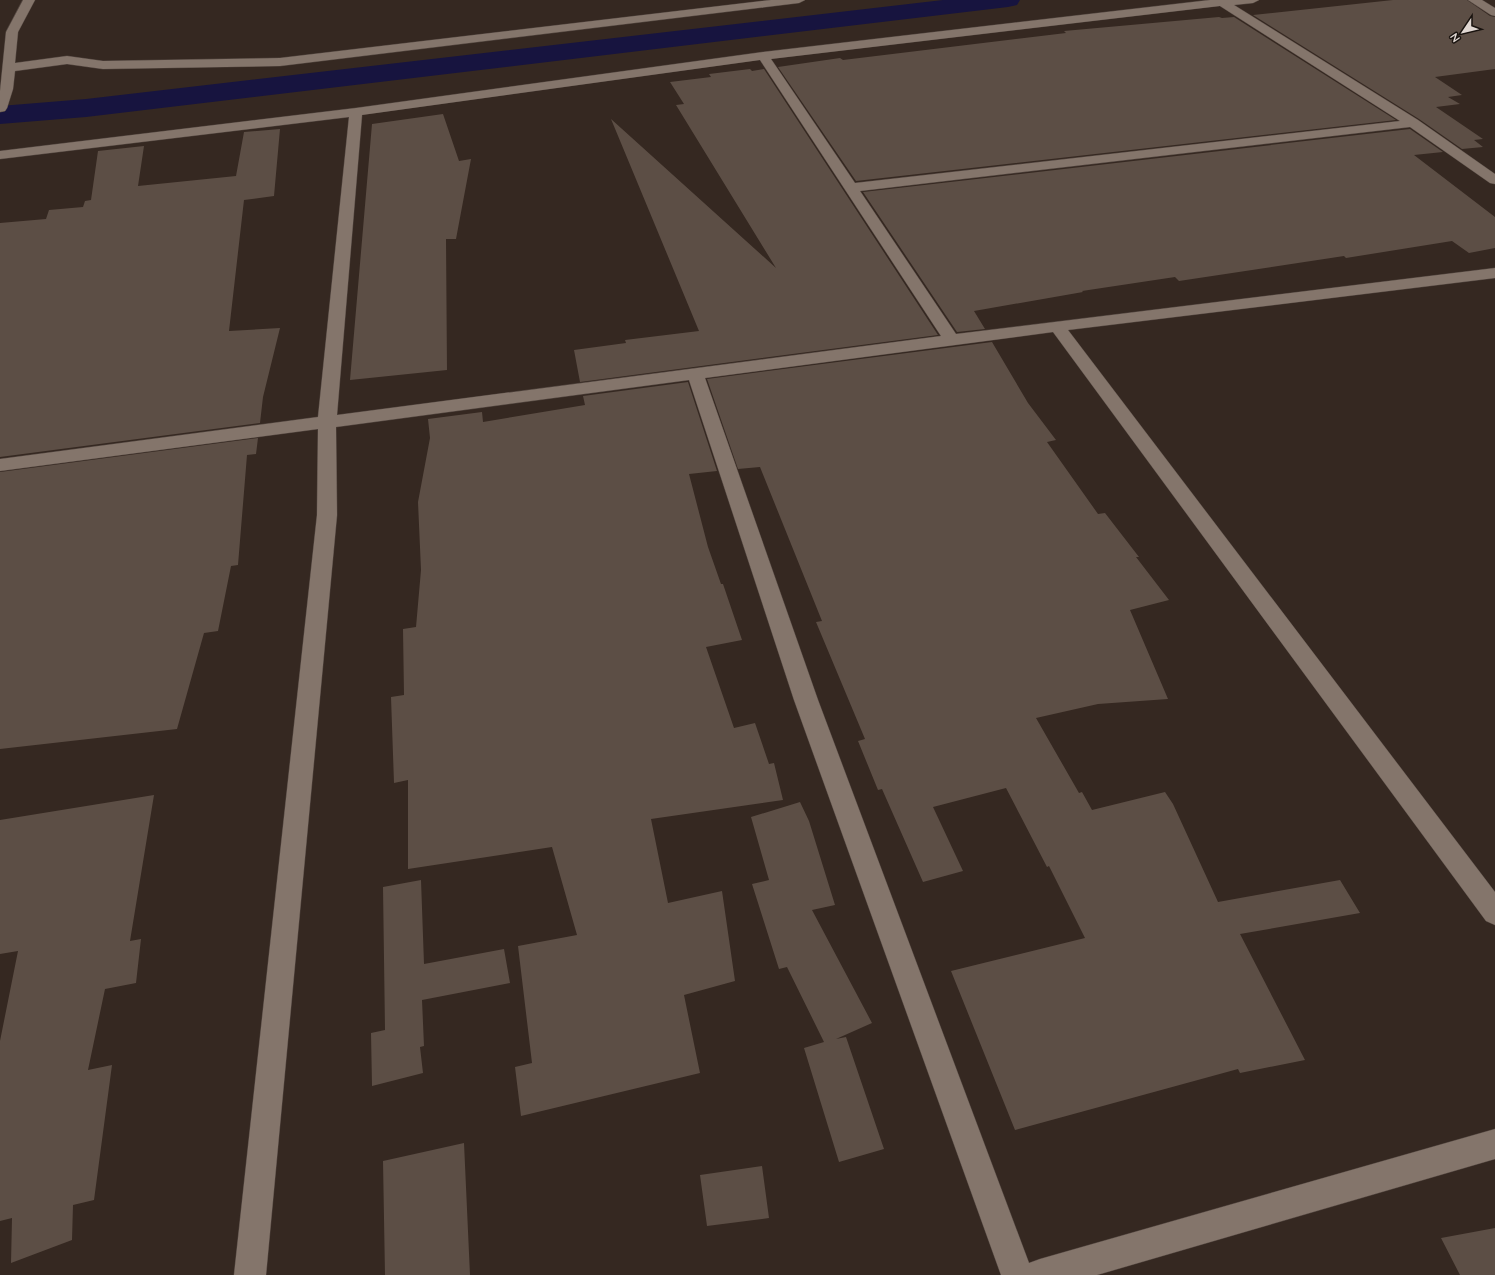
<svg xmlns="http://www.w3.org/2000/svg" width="1495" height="1275" font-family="Quicksand,sans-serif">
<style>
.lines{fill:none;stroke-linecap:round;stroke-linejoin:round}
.canal{fill:#17143f;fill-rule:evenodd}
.building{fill:#5c4e45}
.minor-casing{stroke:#50443e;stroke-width:1}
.minor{fill:#84756b;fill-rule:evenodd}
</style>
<rect width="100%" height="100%" fill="#352821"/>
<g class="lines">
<path class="canal" d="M943,0h77l-3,5 -9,2 -922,110 -86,7v-18l86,-7z"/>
</g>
<path class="building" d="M1393,0h74l23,16 5,1v52l-60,8 27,18 -14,2 12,7 -24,3 47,32 -9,1 9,7 -21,2 -43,-30 -166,-104z
M1219,17l3,1 12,-1 162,103 -540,61 -78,-114 62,-9 3,2 223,-27 -2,-2z
M750,69l2,2 12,-2 174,266 -358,47 -6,-32 52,-7 -1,-3 74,-9 -88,-212 165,149 -100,-163 8,-1 -14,-22 41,-5 -2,-3z
M443,114l16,47 12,-2 -15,80h-10l1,131 -97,10 22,-256z
M280,129l-6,67 -30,4 -15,131 51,-3 -17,69 -3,26 -260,34v-234l46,-4 3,-9 34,-3 2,-6 6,-1 7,-49 46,-5 -6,40 98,-10 8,-44z
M1410,129l33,23 -29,3 81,62v31l-26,5 -17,-12 -106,17 -2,-2 -165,25 -4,-4 -93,14 1,1 -109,19 11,18 -28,3 -94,-140z
M992,342l36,61 28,37 -9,2 51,72 7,-1 34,44h-3l33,43 -39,10 38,89 -70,5 -62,14 43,75 3,-1 10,18 73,-18 8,12 45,98 122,-22 20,33 -120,21 65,126 -65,13 -2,-4 -223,61 -64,-159 134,-33 -36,-72 -2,1 -41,-79 -73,19 30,64 -40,11 -41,-93 -4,1 -20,-49 7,-2 -49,-117 6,-1 -62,-154 -22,2 -31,-90z
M688,382l29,89 -28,3 19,73 13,37h2l19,56 -36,7 28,81 21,-5 14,41 5,-1 9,37 -132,19 17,84 54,-12 13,90 -51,14 16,78 -179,43 -6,-49 17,-4 -14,-117 59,-11 -25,-88 -144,22v-89l-14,3 -3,-86 13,-2 -1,-66 13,-2 5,-57 -3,-68 12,-64 -2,-19 54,-7 1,10 102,-17 -2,-9z
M258,438l-2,16 -9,1 -9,110 -7,1 -13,65 -14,2 -27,96 -177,20v-277z
M154,795l-24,146 11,-2 -5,44 -31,6 -17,81 24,-5 -18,135 -21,5 -1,35 -61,23 1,-45 -12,3v-180l18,-90 -18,3v-134z
M800,802l9,19 26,84 -23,5 60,113 -36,16 10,-2 38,112 -45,13 -35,-114 20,-6 -37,-75 -8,2 -27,-85 17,-4 -18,-63z
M421,880l3,84 80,-15 6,34 -88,17 2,46 -4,1 3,26 -51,13 -1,-53 14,-3 -2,-143z
M464,1143l6,132h-85l-2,-114z
M762,1166l7,52 -62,8 -7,-51z
M1495,1228v47h-35l-19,-37z"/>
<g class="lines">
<defs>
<path id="minor" d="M23,0h12l-17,32 -3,31 52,-7 36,5 177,-3 491,-58h34l-6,3 -519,63 -177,3 -36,-5 -52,7 -2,18 -6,19 -2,3 -5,1v-21l6,-59z
M1210,0h49l-6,3 -19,2 184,115 77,54v10l-5,-1 -80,-56 -550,64 96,143 539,-66v10l-427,52 427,562v33l-9,-4 -433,-589 -348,46 113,322 211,563 11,-4 455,-130v30l-398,116h-96l-207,-575 -105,-320 -353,47 1,88 -71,760h-32l83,-760 1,-86 -318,42v-12l318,-42 31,-300 -349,42v-8l356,-43 407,-56zM1220,6l180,115 -545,62 -84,-124zM760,60l181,276 -604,79 25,-300z
M1468,0h14l13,8v8l-4,-1z"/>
</defs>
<use href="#minor" class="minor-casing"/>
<use href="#minor" class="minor"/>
</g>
<g transform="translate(1463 32) rotate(235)" stroke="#19130f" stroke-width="3" paint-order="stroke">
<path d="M0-3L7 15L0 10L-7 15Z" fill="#e0d7d2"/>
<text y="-6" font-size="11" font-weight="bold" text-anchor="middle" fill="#e0d7d2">N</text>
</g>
</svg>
